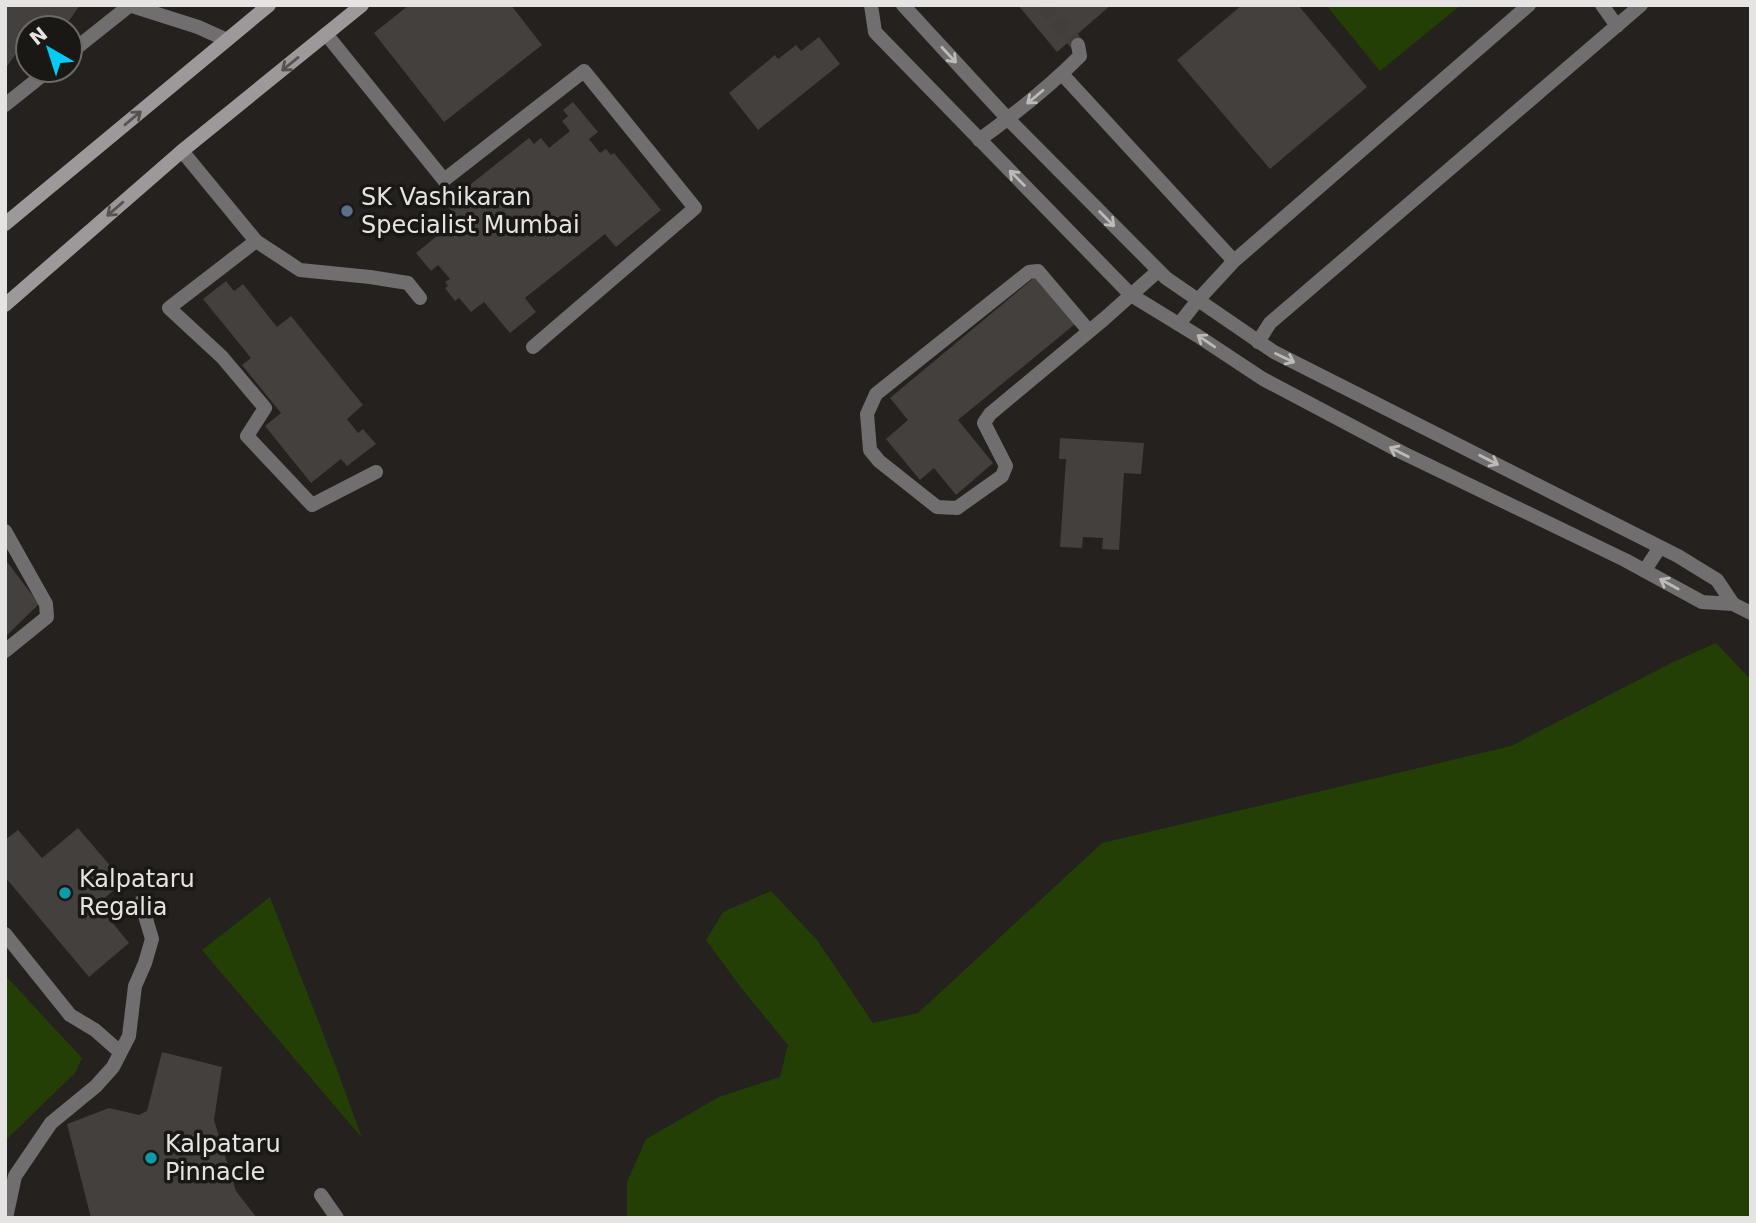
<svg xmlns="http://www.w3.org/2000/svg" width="1756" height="1223" font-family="'DejaVu Sans',sans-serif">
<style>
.green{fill:#233f06}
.building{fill:#43403d}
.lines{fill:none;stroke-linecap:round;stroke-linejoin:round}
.minor-tunnel{stroke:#413e3b;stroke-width:14;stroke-dasharray:14 7;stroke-linecap:butt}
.service{stroke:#706e6e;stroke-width:14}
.minor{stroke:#706e6e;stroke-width:14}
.tertiary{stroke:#706e6e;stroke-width:14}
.secondary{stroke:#9d999a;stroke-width:14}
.oneway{stroke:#bdbbb9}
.oneway2{stroke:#555251}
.service-dot{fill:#5c6f8a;stroke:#1a1815;stroke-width:2.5}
.culture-dot{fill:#0f9aa8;stroke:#1a1815;stroke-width:2.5}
.labels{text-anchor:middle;stroke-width:7;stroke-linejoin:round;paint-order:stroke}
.poi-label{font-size:24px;fill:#e6e4e2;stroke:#1a1815;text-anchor:start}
</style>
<rect width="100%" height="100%" fill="#24211e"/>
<path class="green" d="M1326,5h135l-81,66z
M1716,643l35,37v538h-1124v-36l19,-43 73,-42 61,-20 8,-32 -46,-56 -36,-49 17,-28 48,-21 46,49 56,83 45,-10 184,-170 409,-97 160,-83z
M270,897l68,175 24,66 -160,-188z
M5,975l77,83 -7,15 -70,68z"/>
<path class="building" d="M5,5h75l-16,23h-36v9l-23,32z
M409,5h102l31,40 -98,77 -70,-89z
M1018,5h93l-54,47z
M1242,5h56l69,82 -97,82 -93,-109z
M819,37l21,27 -82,66 -29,-37 46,-38 3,4 18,-14 5,6z
M573,102l25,30 -9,7 11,14 6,-4 5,6 3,-2 47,57 -45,37 -11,-13 -80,64 11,14 -26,21 -26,-31 -13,10 -12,-14 -4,3 -10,-13 3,-2 -3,-4 5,-3 -12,-14 -7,6 -15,-18 42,-34 -12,-15 83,-66 5,6 7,-6 8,10 21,-17 -8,-10 6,-5 -5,-6z
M1035,277l40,47 -117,96 35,43 -37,32 -22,-27 -14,12 -34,-41 22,-19 -18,-22z
M226,281l8,10 9,-7 34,43 14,-11 72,89 -16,14 11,14 5,-4 13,15 -29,22 -6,-7 -30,24 -46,-57 16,-13 -39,-48 9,-7 -48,-59z
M1060,438l84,5 -3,31 -17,-1 -5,77 -17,-1 1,-11 -20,-1 -1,11 -22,-1 6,-88h-7z
M5,559l34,45 -34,33z
M78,828l46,54 -27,22 32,39 -40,34 -84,-100v-37l13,-10 24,28z
M162,1052l60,15 -8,53 22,71 21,27h-166l-24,-94 42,-16 30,7 8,-4z"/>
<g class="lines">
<path class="minor-tunnel" d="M1043,5l35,40"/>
<path class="service" d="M326,34l118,146 140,-109 111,137 -162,139
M182,151l74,90 -87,67 53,49 43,51 -18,28 65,69 64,-33
M256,241l44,29 70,7 38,6 12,15
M5,531l41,73 1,13 -42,34"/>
<path class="minor" d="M129,5l69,22 29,13
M1602,5l15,21
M70,53l59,-47
M1062,74l172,187
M5,105l44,-35
M979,140c36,-26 70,-53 101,-84l-2,-11
M1179,324l19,-24 36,-39 295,-256
M1089,331l-51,-60 -9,1 -153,122 -9,20 3,36 9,11 58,46 20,1 45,-32 4,-10 -22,-43 6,-9 114,-95 54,-48
M1258,342l12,-19 371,-318
M5,934l65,81 25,15 25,22
M321,1195l16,23
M6,1218l9,-42 36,-53 45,-37 17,-19 16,-31 6,-50 10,-23 7,-24 -11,-37"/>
<path class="tertiary" d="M871,5l4,27 256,263 67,41 65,43 140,74 222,107 77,42 31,2 18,9
M903,5l105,114 158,159 108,74 404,204 39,24 16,24
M1645,570l15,-23"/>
<path class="secondary" d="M5,224l264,-219
M5,305l177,-154 180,-146"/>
</g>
<defs><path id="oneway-shaft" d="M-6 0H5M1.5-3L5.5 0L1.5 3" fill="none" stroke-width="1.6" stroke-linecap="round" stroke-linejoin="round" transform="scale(1.75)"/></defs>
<g class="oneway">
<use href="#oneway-shaft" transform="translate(949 55) rotate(47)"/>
<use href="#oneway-shaft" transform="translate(1035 97) rotate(140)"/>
<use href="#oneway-shaft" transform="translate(1017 178) rotate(-135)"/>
<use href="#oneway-shaft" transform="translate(1107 219) rotate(45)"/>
<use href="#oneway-shaft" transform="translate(1206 341) rotate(-146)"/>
<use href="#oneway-shaft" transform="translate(1285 358) rotate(26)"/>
<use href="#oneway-shaft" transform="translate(1399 452) rotate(-153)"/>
<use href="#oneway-shaft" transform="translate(1489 460) rotate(27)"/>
<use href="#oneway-shaft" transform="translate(1669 584) rotate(-151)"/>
</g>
<g class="oneway2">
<use href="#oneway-shaft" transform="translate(290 64) rotate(141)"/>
<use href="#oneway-shaft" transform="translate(133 118) rotate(-40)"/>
<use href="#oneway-shaft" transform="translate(115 209) rotate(139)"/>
</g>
<circle class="service-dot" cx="347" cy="211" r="7"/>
<g class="culture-dot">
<circle cx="65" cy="893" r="7"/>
<circle cx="151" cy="1158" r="7"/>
</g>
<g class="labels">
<g class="poi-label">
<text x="361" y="205">SK Vashikaran<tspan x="361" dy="28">Specialist Mumbai</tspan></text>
<text x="79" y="887">Kalpataru<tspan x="79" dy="28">Regalia</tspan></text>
<text x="165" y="1152">Kalpataru<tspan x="165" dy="28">Pinnacle</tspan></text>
</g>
</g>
<rect width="1756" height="1223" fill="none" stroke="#e6e4e2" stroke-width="14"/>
<g transform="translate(49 49) rotate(321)"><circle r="33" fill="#1a1815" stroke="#6c6a67" stroke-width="2"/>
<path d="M0-5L12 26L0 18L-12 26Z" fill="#00cbf9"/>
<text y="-10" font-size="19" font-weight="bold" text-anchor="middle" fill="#e6e4e2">N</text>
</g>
</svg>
